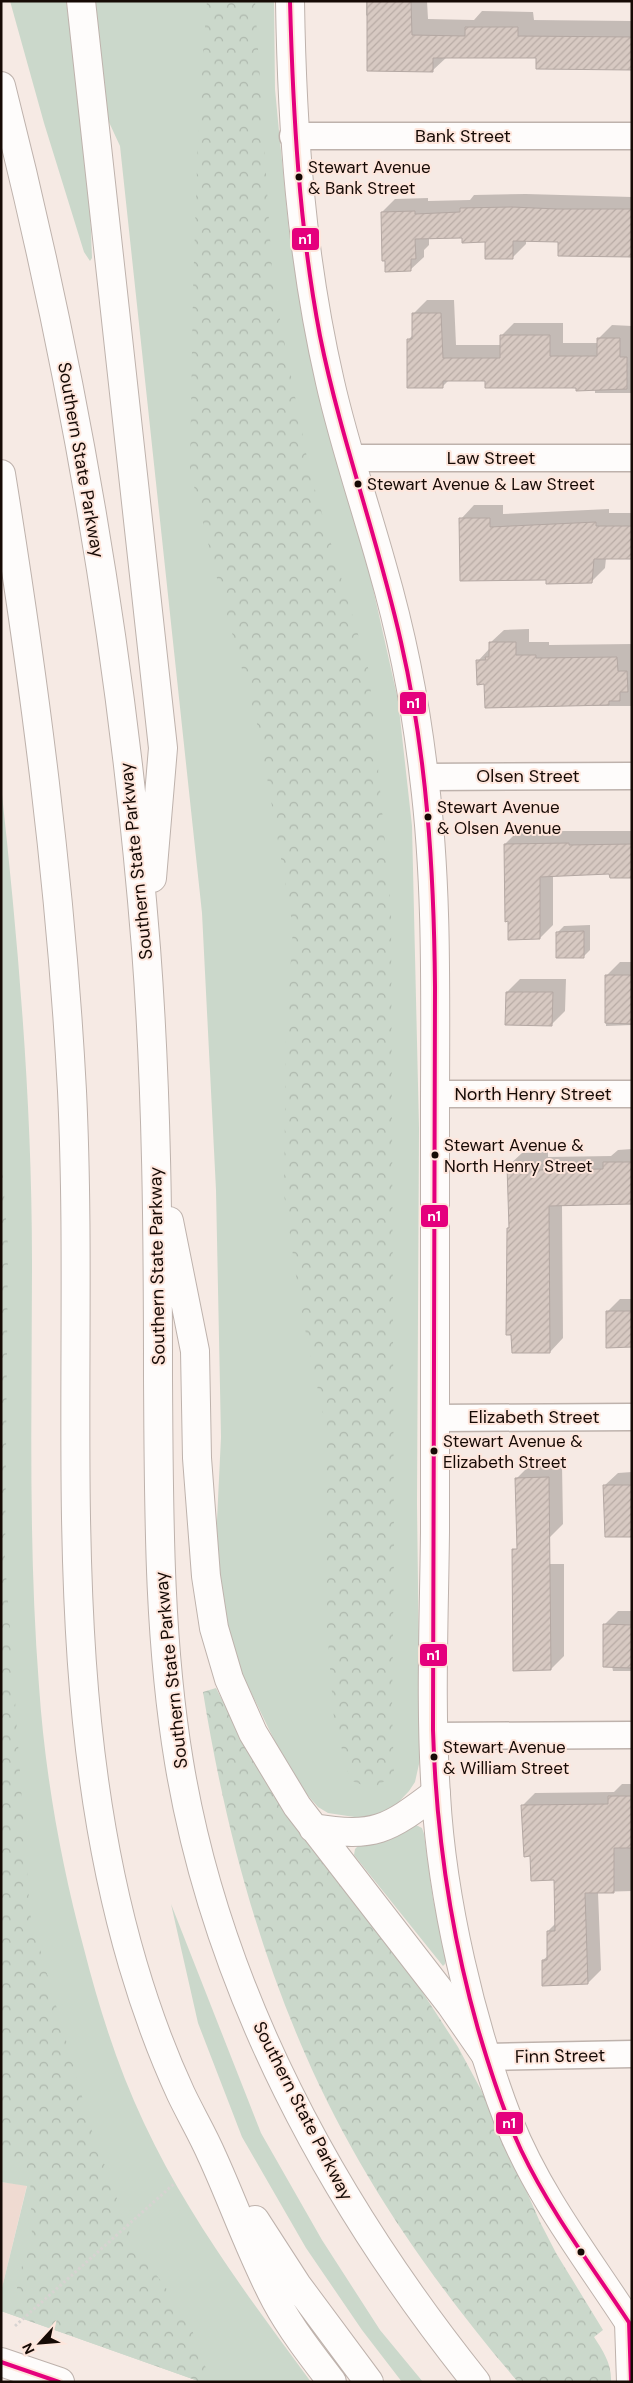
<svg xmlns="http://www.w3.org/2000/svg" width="633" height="2383" font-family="'DM Sans',sans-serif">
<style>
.built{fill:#efdad1}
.green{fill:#cbd8cb}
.forest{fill:url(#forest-crowns)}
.shadow{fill:#0003}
.building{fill:url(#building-hatch);stroke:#b4a8a3}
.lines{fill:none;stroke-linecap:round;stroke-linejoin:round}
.minor-casing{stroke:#beb2ac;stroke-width:29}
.tertiary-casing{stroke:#beb2ac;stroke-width:30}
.secondary-casing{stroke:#beb2ac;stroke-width:30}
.motorway-casing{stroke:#beb2ac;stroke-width:30}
.path{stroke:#d7d3d1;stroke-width:3;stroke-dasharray:2.5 2.5;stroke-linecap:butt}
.minor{stroke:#fefcfb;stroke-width:26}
.tertiary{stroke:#fefcfb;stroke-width:28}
.secondary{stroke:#fefcfb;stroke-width:28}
.motorway{stroke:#fefcfb;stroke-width:28}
.bus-1-casing{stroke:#fee6dc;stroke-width:8}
.bus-1{stroke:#e5007d;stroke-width:4}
.bus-dot{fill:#160a05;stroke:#fee6dc;stroke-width:2}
.labels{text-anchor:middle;stroke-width:4;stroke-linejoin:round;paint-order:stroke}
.bus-label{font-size:17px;fill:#160a05;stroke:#fee6dc;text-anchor:start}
.street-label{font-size:18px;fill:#160a05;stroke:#fee6dc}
.line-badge{stroke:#fee6dc;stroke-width:2}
.badge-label{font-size:14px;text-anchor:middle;font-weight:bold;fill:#fff}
</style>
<defs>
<pattern id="forest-crowns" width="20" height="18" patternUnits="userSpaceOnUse" patternTransform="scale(1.25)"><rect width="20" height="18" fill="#cbd8cb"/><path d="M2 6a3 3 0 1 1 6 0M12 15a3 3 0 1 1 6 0" fill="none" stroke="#aeb8ad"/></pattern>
<pattern id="building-hatch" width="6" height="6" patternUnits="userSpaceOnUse" patternTransform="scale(1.25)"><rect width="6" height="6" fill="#d7c9c2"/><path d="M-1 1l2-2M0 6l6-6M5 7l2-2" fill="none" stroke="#b8aba5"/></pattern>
</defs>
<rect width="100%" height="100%" fill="#f6eae4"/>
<path class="built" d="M1,2182l26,3 -26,107z"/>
<path class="green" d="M10,1h56c12,85 24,172 26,257l-2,3 -6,-9 -40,-129z
M95,1h179l1,88 3,32 11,110 12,75 12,59 57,210 28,125 14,126 7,302 -2,376 3,238 -1,22 -4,18 -6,9 -14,15 -19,10 -15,2 -33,-5 -10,-6 -15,-17 -21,-34 -40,-82 -11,-30 -18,-94 4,-30 4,-83 -5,-247 -14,-277 -82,-767 -12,-26z
M1,785c17,157 31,316 31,475 0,142 -4,284 7,426 6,89 22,177 45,263 15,59 34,119 60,174 44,94 106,176 167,259h-110l-200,-71v-19l26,-106 -26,-4z
M416,1825l6,3 2,6 9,65 13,58 -1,7 -2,2 -89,-111 1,-6 3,-3 29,-5z
M171,1904l90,229 61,107 58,90 43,52h-21l-40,-52 -56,-82 -64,-111 -44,-114z"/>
<path class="forest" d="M207,1h48l18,283 37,189 59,198 22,236 3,642 -2,161 2,65 -22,14 -22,-9 -16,-61 -7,-91 -2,-205 -24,-113 -17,-116 2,-158 7,-108 -34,-197 -44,-160 -25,-101 3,-179 6,-186z
M1,1152l7,94 -3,313 25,355 61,214 42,114 55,77 23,63h-10l-200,-71 19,-13 -4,-14 16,-48 -2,-63 -29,-20z
M216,1688l25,49 173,242 44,68 29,54 53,121 16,31 47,77 -9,7c9,14 18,27 17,45h-93c-85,-99 -160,-207 -212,-326 -51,-116 -83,-240 -103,-364z"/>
<path class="shadow" d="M366,1h61l1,18 46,1 8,-9 51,1 1,8 98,1v48l-95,-12h-90l-15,14 -66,-56z
M526,194l106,3v59l-73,-15 -33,-1v4l-13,13 -27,-16 -23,-4 -34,1v7l-5,5v7l-14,13 -28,-58 13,-13 33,-1v3l42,-1 4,-5z
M427,300h27l2,45h45v-9l13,-13h49v20h35l1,-5 13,-13 20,1v67h-37v-3l-108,-10h-38l-7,7 -34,-47 6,-6v-21z
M474,505h29v9l106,-5v4h23v45h-26l-1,10 -14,14 -44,-4 -86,-59z
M529,629v13h20v3l83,-1v62h-39v-2l-107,-21 -8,-22 12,-13v-5l14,-13z
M518,831h114v46l-21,-4 -58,3v49l-13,13 -35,-94z
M590,925v25l-7,7 -25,-25 6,-6z
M620,962h12v63l-26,1 1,-51z
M520,979h46l-1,32 -13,13 -45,-32z
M632,1149v54l-70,1 1,134 -13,14 -42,-124 2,-2 -2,-60 14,-13 26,-1v5l63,-1 7,-6z
M620,1299h12v48l-25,-35z
M562,1464l1,60 -13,13 -32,1 -2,-59 14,-14z
M632,1472v63l-28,-49 14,-13z
M527,1564h37v92l-13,13z
M618,1611h14v60h-19l-9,-46z
M622,1784h10v107l-34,1 3,78 -13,13 -45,-23 6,-5 -1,-24 8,-8 -1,-45 -24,-23 -9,-49 13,-13 79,-1z"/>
<path class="building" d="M367,1h44l1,34 53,1v-9h53v9l114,1v33l-96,-1v-11h-103v14l-66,-1z
M512,207l45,2h75v48l-74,-1v-14l-45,-1v18h-28v-17l-23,1v-5l-47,1 1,20h-5v12l-26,1v-11h-3l-1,-49 34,-1v3l45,-2v-4z
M412,313h29l2,45h57v-23h50v21h47v-18h23v19h7v32l-51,2v-3h-91v-7h-42v7h-36v-49h5z
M459,518h31v9l106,-5v4h36v33h-38l-2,24 -46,1v-4l-86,1z
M489,642h27v13h20v3l81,-1 1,14h9l1,21h-8v9h-11v4l-124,3 -1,-24 -7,1 -1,-25h10l-1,-3h4z
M569,843v2l63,-1v34h-22l-1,-4 -69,3v62l-32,1v-19l-3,1 -1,-78z
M584,931v27h-28v-26z
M605,975h27v49l-27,-1z
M506,992h47l-1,34 -47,-1z
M603,1162h29v42l-83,2 1,147h-38l-1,-18h-5l1,-107h2l-2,-62 28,-1v5l68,-1z
M606,1311h26v36l-26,1z
M549,1477l2,193 -38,1 -1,-122h5l-2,-71z
M603,1485h29v52h-27z
M603,1624l29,1v43l-29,-1z
M608,1796h23l1,52h-18v45h-29l3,91 -46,2v-26h5v-29h8l-1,-51 -23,1 -1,-25 -6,1 -3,-52 87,-1z"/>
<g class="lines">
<defs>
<path id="minor" d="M293,136h339
M350,458h282
M424,777l208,-1
M435,1094h197
M436,1418l196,-1
M434,1736l198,-1
M487,2057l145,-3"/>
<path id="tertiary" d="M290,1c2,129 11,255 40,381 14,62 35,123 52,184 20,69 34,140 42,211 14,111 11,224 11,336 0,139 1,279 0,419 -1,88 -5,176 1,263 6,105 35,229 73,327 30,75 79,137 123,205"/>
<path id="secondary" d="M629,2322l2,60
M1,2362l59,20"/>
<path id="motorway" d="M81,1l82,747 -11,130
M1,86c72,282 122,572 145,862 11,144 12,288 12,431 1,128 0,256 21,383 38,230 153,440 297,620
M1,474c33,205 60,410 71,617 14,292 -23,590 61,874 13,44 29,88 48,129 10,21 22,41 31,62 22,48 39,98 64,145 15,28 36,55 56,81
M169,1221l26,130 2,107 9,118 8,52 15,51 24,54 44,73 154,199 36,52
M313,1828c62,10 74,2 123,-35
M255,2220l42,65 72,97"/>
</defs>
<use href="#minor" class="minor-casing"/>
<use href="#tertiary" class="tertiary-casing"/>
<use href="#secondary" class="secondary-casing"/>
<use href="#motorway" class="motorway-casing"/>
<path class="path" d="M15,2326l160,-143"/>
<use href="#minor" class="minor"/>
<use href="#tertiary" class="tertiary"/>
<use href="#secondary" class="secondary"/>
<use href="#motorway" class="motorway"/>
<defs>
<path id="bus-1" d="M290,1c3,112 9,225 30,335 21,104 58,203 81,306 26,114 33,229 34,345l-2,743c3,102 17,200 45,299 12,41 25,82 43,121 30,63 73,119 111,177
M629,2322l2,60
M1,2362l58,20"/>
</defs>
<use href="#bus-1" class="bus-1-casing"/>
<use href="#bus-1" class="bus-1"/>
</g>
<g class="bus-dot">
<circle cx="299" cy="177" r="4.5"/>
<circle cx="358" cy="484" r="4.5"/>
<circle cx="428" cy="817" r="4.5"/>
<circle cx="435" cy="1155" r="4.5"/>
<circle cx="434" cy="1451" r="4.5"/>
<circle cx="434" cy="1757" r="4.5"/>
<circle cx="581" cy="2252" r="4.5"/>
</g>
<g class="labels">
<g class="bus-label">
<text x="308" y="173">Stewart Avenue<tspan x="308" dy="21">&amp; Bank Street</tspan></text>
<text x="367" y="490">Stewart Avenue &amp; Law Street</text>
<text x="437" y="813">Stewart Avenue<tspan x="437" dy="21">&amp; Olsen Avenue</tspan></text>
<text x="444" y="1151">Stewart Avenue &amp;<tspan x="444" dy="21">North Henry Street</tspan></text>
<text x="443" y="1447">Stewart Avenue &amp;<tspan x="443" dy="21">Elizabeth Street</tspan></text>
<text x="443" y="1753">Stewart Avenue<tspan x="443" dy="21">&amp; William Street</tspan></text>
</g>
<g class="street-label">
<text x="463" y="142">Bank Street</text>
<text x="491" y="464">Law Street</text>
<text transform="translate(81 460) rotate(80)" y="6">Southern State Parkway</text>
<text x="528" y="782">Olsen Street</text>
<text transform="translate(136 861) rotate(-96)" y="6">Southern State Parkway</text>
<text x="533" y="1100">North Henry Street</text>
<text transform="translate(157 1266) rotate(-91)" y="6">Southern State Parkway</text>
<text x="534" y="1423">Elizabeth Street</text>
<text transform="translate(171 1670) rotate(-96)" y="6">Southern State Parkway</text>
<text transform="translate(560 2056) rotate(-1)" y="6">Finn Street</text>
<text transform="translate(303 2111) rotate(63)" y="6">Southern State Parkway</text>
</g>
</g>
<g class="line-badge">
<rect x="291" y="227" width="29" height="24" rx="5" fill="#e5007d"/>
<rect x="399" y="691" width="28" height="24" rx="5" fill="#e5007d"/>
<rect x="420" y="1204" width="29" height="24" rx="5" fill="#e5007d"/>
<rect x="419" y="1643" width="29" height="24" rx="5" fill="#e5007d"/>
<rect x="495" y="2111" width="29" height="24" rx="5" fill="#e5007d"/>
</g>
<g class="badge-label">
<text x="305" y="244">n1</text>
<text x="413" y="708">n1</text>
<text x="434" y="1221">n1</text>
<text x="433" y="1660">n1</text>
<text x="509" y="2128">n1</text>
</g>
<rect width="633" height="2383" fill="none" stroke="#160a05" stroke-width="5"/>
<g transform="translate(40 2343) rotate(244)" stroke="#fee6dc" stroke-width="4" paint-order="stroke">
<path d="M0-4L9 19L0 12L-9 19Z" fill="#160a05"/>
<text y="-8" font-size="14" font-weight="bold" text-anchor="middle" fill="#160a05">N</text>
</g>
</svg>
